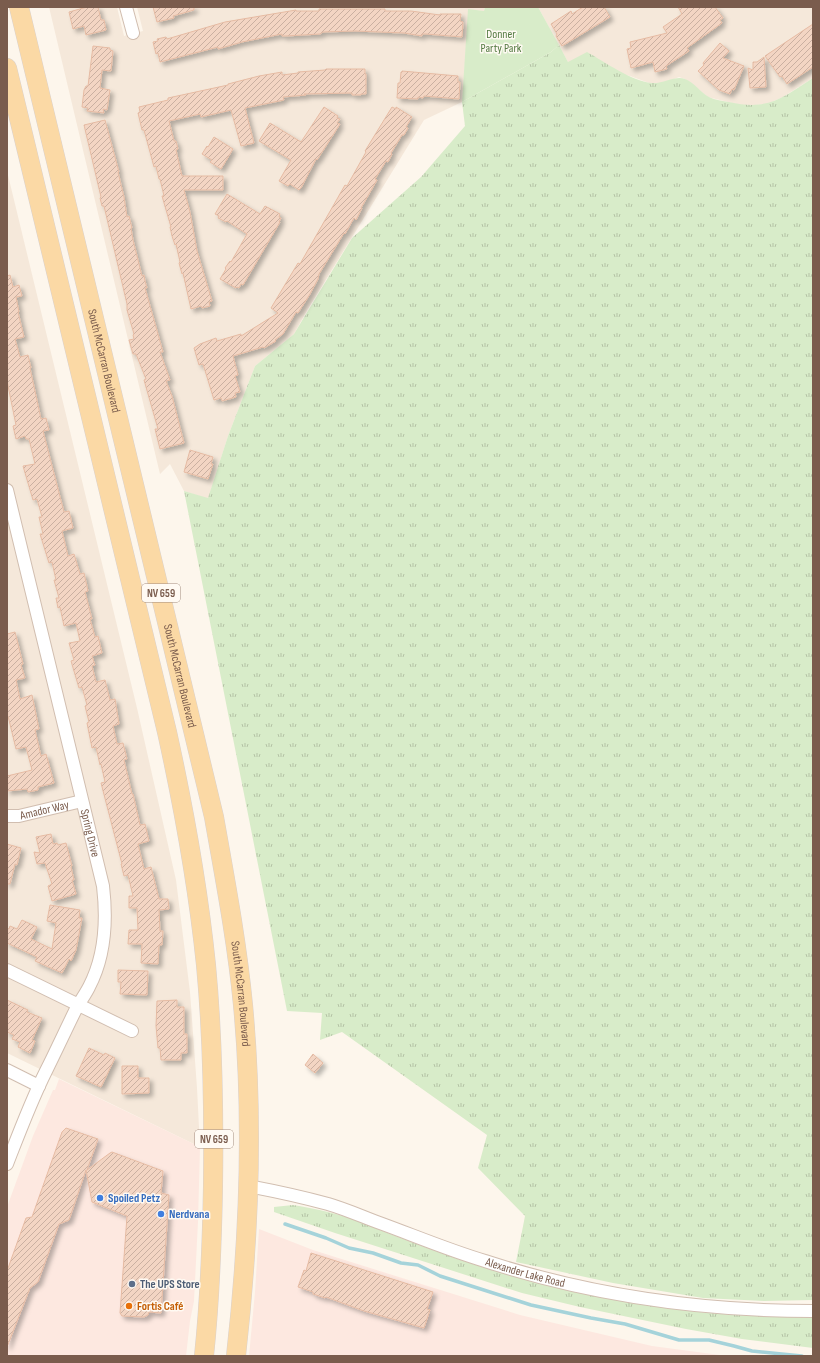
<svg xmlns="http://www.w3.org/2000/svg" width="820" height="1363" font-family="'Sofia Sans Condensed',sans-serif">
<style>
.residential{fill:#f5e8da}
.commercial{fill:#fde8e0}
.grass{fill:url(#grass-tufts)}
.green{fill:#d8ecc9}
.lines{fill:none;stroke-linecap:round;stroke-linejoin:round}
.stream{stroke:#a5d3da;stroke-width:3.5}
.building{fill:url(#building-hatch);stroke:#e6bba3;filter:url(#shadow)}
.minor-casing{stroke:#d1beb0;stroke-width:14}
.primary-casing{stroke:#dad1cd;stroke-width:20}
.minor{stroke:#fff;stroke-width:12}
.primary{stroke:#fbd9a5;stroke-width:19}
.shop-dot{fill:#3f7fe0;stroke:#fffaf3;stroke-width:1.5}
.service-dot{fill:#5c6f8a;stroke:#fffaf3;stroke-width:1.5}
.food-dot{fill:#e8710a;stroke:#fffaf3;stroke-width:1.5}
.labels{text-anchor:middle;stroke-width:3;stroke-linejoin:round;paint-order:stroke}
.shield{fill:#fffaf3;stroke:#a28b7f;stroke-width:1}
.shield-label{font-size:11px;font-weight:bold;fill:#7a5c4d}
.park-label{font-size:12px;fill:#537a41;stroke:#fffaf3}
.street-label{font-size:12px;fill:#7a5c4d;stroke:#fffaf3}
.shop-label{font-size:12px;font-weight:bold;fill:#366cbe;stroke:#fffaf3;text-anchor:start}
.service-label{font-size:12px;font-weight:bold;fill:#4e5e75;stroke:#fffaf3;text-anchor:start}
.food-label{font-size:12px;font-weight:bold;fill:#c56008;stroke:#fffaf3;text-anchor:start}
</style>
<defs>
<pattern id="grass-tufts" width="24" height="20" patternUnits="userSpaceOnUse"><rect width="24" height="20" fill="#d8ecc9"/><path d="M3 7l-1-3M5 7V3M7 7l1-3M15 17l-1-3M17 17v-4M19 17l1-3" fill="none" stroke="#b4c2a5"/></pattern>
<pattern id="building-hatch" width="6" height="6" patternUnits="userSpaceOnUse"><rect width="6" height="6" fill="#f3d5c3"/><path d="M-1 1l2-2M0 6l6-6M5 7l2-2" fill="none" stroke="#cab0a1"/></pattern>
<filter id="shadow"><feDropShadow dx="3.5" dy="3.5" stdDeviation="2" flood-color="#0004"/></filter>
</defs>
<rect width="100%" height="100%" fill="#fdf6ec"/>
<path class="residential" d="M49,7h68l7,29 19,-5 -6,-24h348l-1,4 -15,-1 -7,92 -38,18 -116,189 -14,25 -39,32 -27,70 -20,63 -24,-8 -14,-27 -10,10z
M538,7h275v71l-30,19 -16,7 -23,2 -36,-9 -23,-18 -6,-2 -15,6 -12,1 -22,-8 -62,-14z
M7,171l130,537 39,172 14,112 7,96 3,59 -193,-94z"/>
<path class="commercial" d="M59,1079l141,68 -2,75 -4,79 -4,20 -4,35h-179v-149l26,-71 20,-46h2z
M259,1229l54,21 207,65 132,31 75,10h-478l6,-64z"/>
<path class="grass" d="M559,45l9,17 19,-10c18,10 44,29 65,31 11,1 24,-8 33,-4 9,3 15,13 24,18 6,3 14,4 20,5 39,9 53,-4 84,-24v1222l-49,1 -61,-3 -90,-15 -97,-21 9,-46 -47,-48 9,-33 -145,-103 -22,8 2,-27 -35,-2 -103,-520 24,7 20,-62 27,-70 39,-32 58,-96 69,-61 44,-51 -3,-24 89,-50z
M293,1205c12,2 24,4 35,7 18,4 35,11 52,18 34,13 67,26 102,37 107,34 218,51 331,50v31l-71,-9 -56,-10 -106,-22 -58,-14 -187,-60 -61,-21v-5z"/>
<path class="green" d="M485,7h53l21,38 -8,7 -89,50 6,-93 16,2z"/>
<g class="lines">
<path class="stream" d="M285,1224l41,14 23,10 24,5 28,10 17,2 22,11 91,29 60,13 34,6 54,16h30l25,6 18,5 50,5"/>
</g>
<path class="building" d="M87,7h11l3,13h3l2,10 -20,5 -2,-9 -11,3 -4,-17z
M153,7h41v3l-21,6 1,2 -17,4z
M583,7h21l6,10 -48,29 -6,-10 1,-2 -6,-10 20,-13 1,3z
M678,7h37l8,11 -3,2 2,3 -35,25 2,3 -23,15 1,3 -12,3 -2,-10 -22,6 -4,-19 4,-1 -1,-6 37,-9 -4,-6 19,-13z
M319,9h66v2h26l29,4v-1h21l-1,7 3,1 -1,15 -36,-3h-4v2l-18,-3 -49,-2 -32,1 -3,2 -34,2h-4v-2l-40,8 -24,7v-2l-58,15 -2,-9 -2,1 -3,-12 5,-1 -1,-2 9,-2 1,2 58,-17 71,-12v1h23z
M813,24v43l-26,17 -5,-8 -2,1 -15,-21z
M720,43l9,8 -6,7 21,8 -10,24 -2,-1 -2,5 -11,-4 -21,-19 6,-6 -1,-2z
M93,46l17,2v2l3,1 -2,20 -9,-1 -2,18 10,2 -3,20 -4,-1 1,4 -17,-2 1,-3 -6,-1 2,-17 2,-4h2z
M764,57l2,30 -16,1 -2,-20 5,2v-8h4z
M326,69h39v5h1v20h-5v1h-9v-2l-48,1 2,1 -23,2 1,3 -39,8 9,35 -13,3 -10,-36 -30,7 -1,-3 -31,7 5,20h2l2,8 -2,1 6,26h41v14h-39l6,22 7,39 15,50 -3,1 1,4 -8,2 -1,-2 -10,3 -8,-36 -1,1 -3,-11 1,-1 -4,-18 -1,1 -3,-9 -2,-9h1l-9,-31h2l-4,-17h-1l-3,-13 -2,1 -10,-37h-2l-4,-17 2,-1 -1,-5 29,-7v-2l60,-13v-1l31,-8 23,-4v3l16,-2v-1l27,-2z
M402,71l56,5v6h2l-1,17 -35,-3 -1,2 -5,-1v2l-21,-1 1,-15h2l1,-11h1z
M324,107l14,9 -1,2 3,1 -3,4 3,1 -23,36 -1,-1 -15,29 -2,2 -9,-6 -2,2 -9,-5 12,-21 -32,-19 11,-18 31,19z
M392,107l4,2v-2l16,10 -6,10 2,1 -4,7h-2l-11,18 1,1 -4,8 -2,-1 -11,18 2,1 -16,28h1l-6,12 -2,-2 -9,16 -1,-1 -25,41 -1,5 -8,15 -12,19 -2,-1 -13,22 -8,6 1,1 -12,7 -1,-1 -30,9 5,19 -3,1 5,16 -5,1 1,4 -14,4 -1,-3 -7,2 -11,-36 -4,1 -5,-17 6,-4 16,-6 1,3 24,-7v2l37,-23 -7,-5 27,-45 2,1 45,-79 2,1 19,-34 -1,-1z
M105,120l14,52h-1l6,25 3,20 2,-1 3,12h-1l2,12 9,36 2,-1 1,6 2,7h-2l18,64h-3l10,28 -4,1 6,15 12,47 -24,6 -5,-20h3l-14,-49 2,-1 -10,-25h-3l-4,-14 5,-1 -1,-4 1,-1 -7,-24v-6l-23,-98h-2l-2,-8 1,-1 -17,-72z
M214,137l19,12 -12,20 -11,-7 2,-2 -10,-6 5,-8 1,1z
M227,194l33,20 5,-8 15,8 -1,3 2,1 -2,4h1l-37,63 -2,-1 -2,4 -2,-1 -1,1 -16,-9 6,-10 -1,-1 5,-7 1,1 16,-28 -20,-13 -1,1 -8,-4 1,-2 -4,-2z
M10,275l3,12 6,-2 3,11 -6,1 3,15h-1l6,25 -9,2 5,18 8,-2 3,13h-1l11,51 5,-1 3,12 -6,1 21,81 5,-1 4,17 -11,3 6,25 6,-2 6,20 4,-1 4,18 -3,1 7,27h-2l5,18 3,-1 4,17 -10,3 3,9 -3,1 4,16 9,-2 5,20 5,-1 4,25 -6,2 4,18 6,-1 4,16 -3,1 8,34h1l7,31 5,-1 4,17 -11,3 6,25 7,-2 8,32h9l1,10 -10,1 1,21h3l-1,14h-3l-1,19 -17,-1 1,-19h-14l1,-14h9l-1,-22h-8v-12h4l-5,-21 -4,1 -3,-12h1l-21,-81 4,-1 -4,-18 -1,1 -4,-18 -4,1 -5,-25 2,-1 -4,-16 2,-1 -5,-18 -3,1 -8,-27 3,-1 -5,-17 11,-2 -4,-18 -12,3 -4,-19 -2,1 -2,-10h3l-5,-18h2l-4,-18 -3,1 -9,-29h3l-4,-17h3l-5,-18 -4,1 -10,-34 12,-2 -6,-25h-3l-1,-3 -9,3 -3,-13 3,-1 -9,-44v-105z
M190,450l23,7 -2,7h2l-5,15 -24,-7z
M15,632l8,32 -2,1 4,13 -9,2 4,19 12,-4 7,34 -4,1 6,26 5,-2 8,29 -16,4v3l-10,2 -1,-3 -20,2v-15l25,-6 -6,-23 -10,2 -8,-33h-1v-82z
M51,834l2,10 4,-1 1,2 8,-2 6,23 -1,1 3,13h-2l4,14 -24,7 -4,-15 4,-2 -7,-21 -8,1 -3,-12 6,1 -4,-16z
M7,844l14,4 -4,17 -2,-1 -5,20h-3z
M50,905l30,5 -1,8h3l-6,32 -5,11 -2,-2 -7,14 -27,-12 2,-4 -30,-14v-15l2,1 1,-3 7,3 5,-9 15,7 -6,12 21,10 4,-26 -9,-2z
M118,970l30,1 -1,24 -27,-1 1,-12h-3z
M7,1000l21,10 -1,2 15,6 -10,22 3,1 -5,12 -12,-6 2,-5 -8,-3 2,-4 -7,-3z
M177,1000v7h7v27h3v19h-6v7h-20l-1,-12h-2l-2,-22 1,-25z
M89,1048l15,7 1,-2 10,5 -14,29 -25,-11z
M313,1054l10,9 -8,10 -10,-8z
M122,1066h16v12h11v15l-27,1z
M66,1128l32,11 -11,31 23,-17 2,-1 51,19 -2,22 8,2 -8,118 -12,-1 -1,3 -4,2 -22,-1 -2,-3 7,-97 -35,-14 -6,-32 -17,50 -10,4 -21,58 -8,6 -23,59v-76l19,-53 6,-1 30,-85z
M311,1253l122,39 -6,17 3,1 -6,18 -60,-17 -38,-14 -1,1 -12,-4v-2l-15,-5 6,-17 2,1z"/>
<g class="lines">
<defs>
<g id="minor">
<path d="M126,7l7,26"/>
<path id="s1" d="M7,490l96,396c4,34 3,69 -14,101 -3,6 -7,12 -11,18 -11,22 -21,44 -32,66 -15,30 -27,62 -39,93"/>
<path id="s2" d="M7,816h12l63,-15"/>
<path d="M7,970l125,61"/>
<path d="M7,1070l32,16"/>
<path id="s3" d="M248,1186c27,5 54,11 80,18 17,5 33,12 49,18 36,13 71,28 108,39 108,35 215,50 328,50"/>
</g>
<g id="primary">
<path id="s4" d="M19,7l195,810c11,62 23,125 29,188 11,117 6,235 -7,351"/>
<path d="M7,68l160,664c17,77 31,155 39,233 7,74 8,147 7,221 -1,57 -3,113 -9,170"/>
</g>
</defs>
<use href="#minor" class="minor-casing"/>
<use href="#primary" class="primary-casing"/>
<use href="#minor" class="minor"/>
<use href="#primary" class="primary"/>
</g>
<g class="shop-dot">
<circle cx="100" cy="1198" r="4"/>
<circle cx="161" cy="1214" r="4"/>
</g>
<circle class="service-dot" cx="132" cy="1284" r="4"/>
<circle class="food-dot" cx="129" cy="1306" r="4"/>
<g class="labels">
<g class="shield">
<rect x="142" y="584" width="38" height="18" rx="3"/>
<rect x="195" y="1130" width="38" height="18" rx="3"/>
</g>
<g class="shield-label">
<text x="161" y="597">NV 659</text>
<text x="214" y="1143">NV 659</text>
</g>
<g class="park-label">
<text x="501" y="38">Donner<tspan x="501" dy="14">Party Park</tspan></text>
</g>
<g class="street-label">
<text dy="4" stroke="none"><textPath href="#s4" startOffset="364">South McCarran Boulevard</textPath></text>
<text dy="4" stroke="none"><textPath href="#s4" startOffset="688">South McCarran Boulevard</textPath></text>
<text dy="4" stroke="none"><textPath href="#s2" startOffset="38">Amador Way</textPath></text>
<text dy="4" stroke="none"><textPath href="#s1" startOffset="353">Spring Drive</textPath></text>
<text dy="4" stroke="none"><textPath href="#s4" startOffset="1012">South McCarran Boulevard</textPath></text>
<text dy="4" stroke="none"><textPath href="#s3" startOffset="291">Alexander Lake Road</textPath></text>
</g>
<g class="shop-label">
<text x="108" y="1202">Spoiled Petz</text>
<text x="169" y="1218">Nerdvana</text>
</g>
<g class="service-label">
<text x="140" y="1288">The UPS Store</text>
</g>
<g class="food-label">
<text x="137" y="1310">Fortis Café</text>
</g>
</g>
<rect width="820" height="1363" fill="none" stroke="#7a5c4d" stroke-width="16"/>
</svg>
